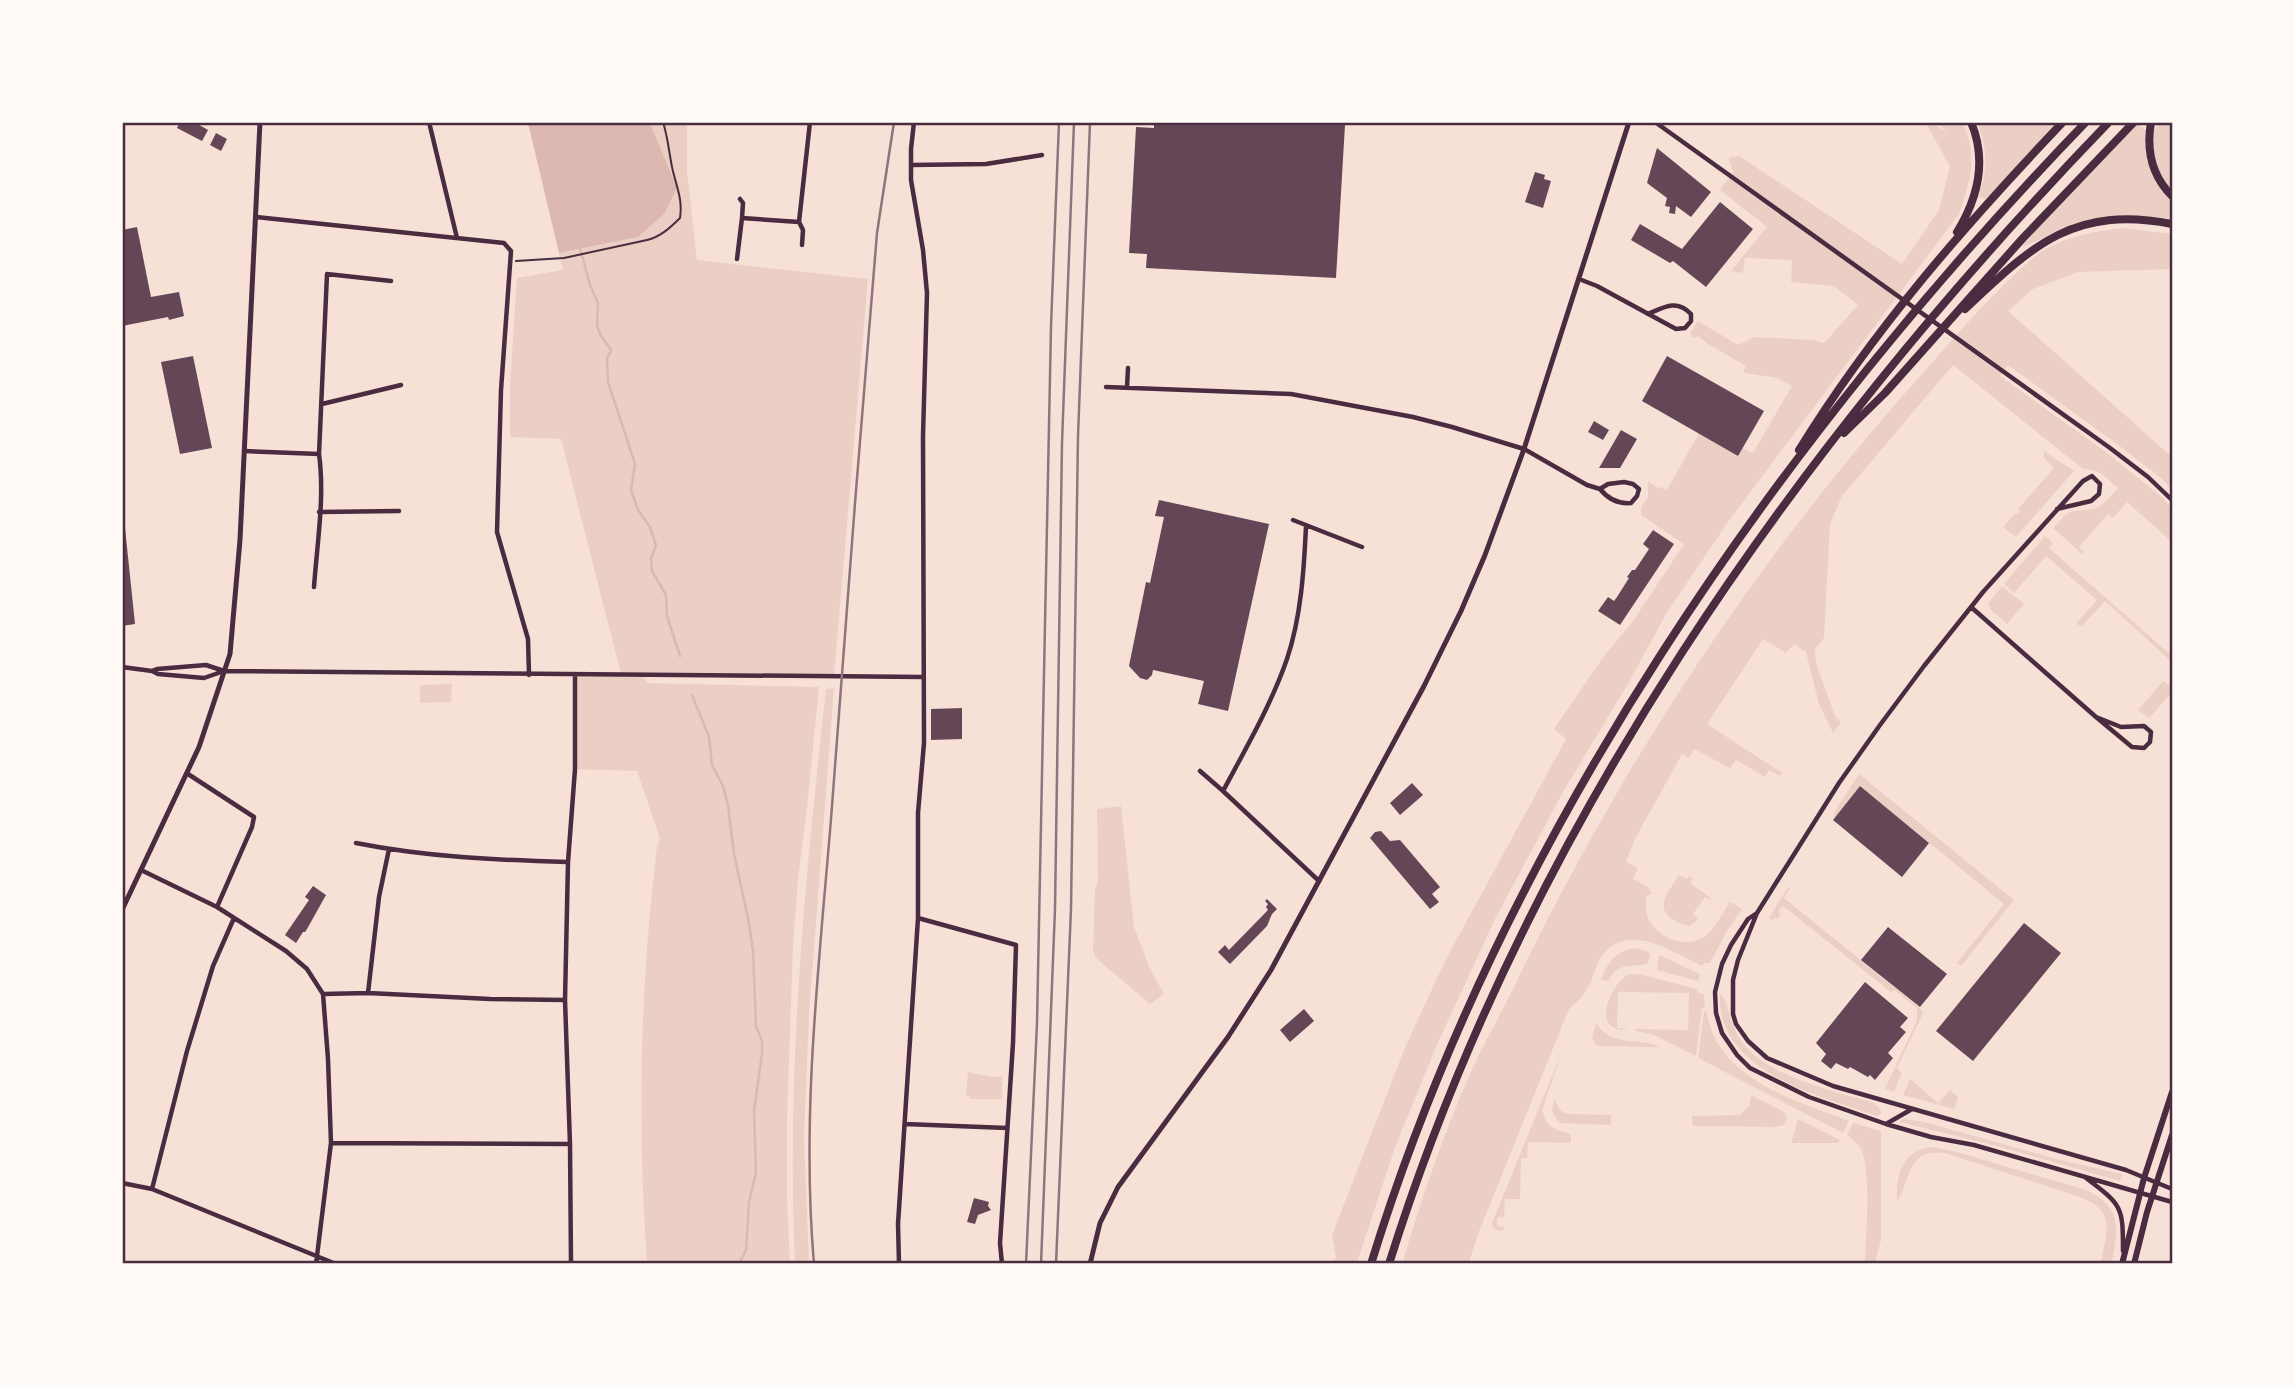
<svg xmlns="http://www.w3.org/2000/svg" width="2295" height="1386" font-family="'Space Grotesk',sans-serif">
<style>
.green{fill:#ebcfc5}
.water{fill:#dcb8b0}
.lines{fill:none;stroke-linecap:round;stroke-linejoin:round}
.stream{stroke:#dcb8b0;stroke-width:2.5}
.building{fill:#644757}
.path{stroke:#4a2c40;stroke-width:2}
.minor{stroke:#4a2c40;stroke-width:4.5}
.tertiary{stroke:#4a2c40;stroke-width:5}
.secondary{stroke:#4a2c40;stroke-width:6}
.motorway{stroke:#4a2c40;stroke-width:8}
.rail{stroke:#8f747c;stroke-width:2.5}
.neatline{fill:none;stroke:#4a2c40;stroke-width:2.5}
</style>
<rect width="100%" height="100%" fill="#f7e1d7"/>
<path class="green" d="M650,123h37v48l10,89 171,19 -34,397 -191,-1 4,8 172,4 -12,121 -9,71 -5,67 -6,174v78l3,65h-143c-10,-138 -7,-278 10,-416l3,-9 -23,-67 -62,-2v-93l46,-2 -60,-235 -51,-2v-55l7,-104 46,-8 -4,-17 79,-16 39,-49z
M1926,123h7l14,10 -8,-10h23c17,31 8,59 -3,91l-231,308 -62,92 -37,68 -66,110 -68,127 -59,128 -42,103 -37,113h-24l3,-7 -4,-21 74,-190 40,-86 120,-220 -12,-10 50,-73 29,-35 51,-77 -43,-29v-7l7,-11v-16l12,8 2,-2 5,3 32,-57 44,15 10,5 39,-67 -15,-8 -32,-5 -2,-1 3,-6 -38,-22 -10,-8 -3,2 -3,-1 -2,-4 8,-12 40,24 17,-8 58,3 11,3 34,-38 -24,-19 -43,-4 1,-22 -47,-2 -2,15 -12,-2 36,-44 -47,-37 14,-19 -4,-6 -1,-7 10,-2 163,108 37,-54 11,-43z
M1977,123h81l-72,76 -8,-2c10,-25 10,-49 -1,-74z
M2138,123l8,8 11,-3 2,-5h13v96c-33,-4 -67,-5 -99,5 -18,6 -33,17 -51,23l7,-10z
M2122,228l50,6v35l-94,3 -45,17 -25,22 164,146v33l-10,-11 -45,-35 -109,-79 -8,11 106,76 57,46 9,11v33l-45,-40 -14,16 -5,-4 -29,33 5,5 -2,2 -29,-26 12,-13 8,-4 21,-2 9,-5 15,-16c-12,-10 -19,-20 -35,-19l-130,-104 -111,131 -12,28 -6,114 -9,11 1,14 19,53 6,6 -8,11 -14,-29 -13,-52 -12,-8 -8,9 -23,-14 -56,85 75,49 -2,3 -11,-6 -4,7 -29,-17 -6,8 -36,-19 -5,9 -7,-4 -47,85 -9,23 12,6 -5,11 15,8 4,7 -6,2c0,7 -1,15 2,22 9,20 37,31 56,19 11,-7 19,-25 26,-35l12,7 -15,22 -17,32h-6l-2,3c-30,-15 -77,-47 -102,-7 -5,9 -7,21 -13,30 -4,8 -12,14 -18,20l-91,225 -9,29 -67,1c19,-64 41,-129 68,-190 13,-30 30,-58 44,-87 103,-215 234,-416 392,-595 35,-39 68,-79 106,-115 12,-11 26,-25 41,-32 22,-10 45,-14 69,-17z
M2044,451l30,20 -58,66 -13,-10 12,-14 2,1 3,-3 -2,-2 36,-41 -10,-10z
M2045,536l8,7 -4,5 123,108v6l-67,-61 -23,25 -6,-2 21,-24 -51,-44 -32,37 -10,-9z
M2002,586l22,18 -17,20 -16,-14 -3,-6z
M2163,681l8,6 1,-2v7l-23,26 -11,-8z
M452,684l-1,18 -31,1v-18z
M834,688l-25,326 -5,124 5,125h-14c-9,-192 10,-384 31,-574z
M1859,774l155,126 -53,66 -4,-3 47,-59 -144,-118 -26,32 1,-7z
M1121,806l13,121 16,42 14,25 -14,10 -54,-46 -3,-7 2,-63 3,-6 -1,-73z
M1679,875l8,4 2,-3 4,2 -3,5 22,16 -1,1 -6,-3 -12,17 5,5 -8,7c-7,-1 -11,-3 -17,-6 -20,-13 -3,-30 6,-45z
M1788,887l2,1 -6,10 137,111 2,4 -26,55 5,5 -8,19 -9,-3 32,-69v-12l-23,-18 -3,2 -108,-86 -5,5 3,3 -4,5 -2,-2 -3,3 -3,-2z
M1636,948l13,4 1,4 -3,8c-18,4 -28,-3 -39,17l-7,-1c7,-18 15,-30 35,-32z
M1659,955l41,19 -2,7 -41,-11z
M1629,974l14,1 54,14v3l7,3 1,13h-3l-6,48 -42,-21 -18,-4v-2l52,1 1,-37 -71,-1 -1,36 9,1v1c-35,2 -17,-45 3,-56z
M1720,993c9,10 10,33 22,49 26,35 91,49 132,61l7,7v4l-4,2c-58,-20 -162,-45 -157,-123z
M1704,1011h2c3,10 5,21 11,31 26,44 86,62 132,79l-6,12 -145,-75z
M1596,1023c16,25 40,13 64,24l-63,-1 -5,-8z
M1562,1052l-20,58c4,16 11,20 27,23l2,3v7l-43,-1 -1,16h-6l-1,41h-15l-1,18 -7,1v8l7,1v3h-7l-5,-4v-3z
M968,1072l24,5 10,-1v23h-32v-3h-4z
M1910,1079l28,24 12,-13 8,7 -4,12 -51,-14z
M1751,1095l32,16 4,7 -3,7 -10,2 -81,-1 -1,-10 48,-1 9,-9z
M1554,1100l7,11 6,3 44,1v10l-50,-2 -4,-3 -5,-9z
M1798,1119l42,21 -2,3h-47z
M1904,1119l20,3 136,38 62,14 -2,7 -127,-36 -94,-23z
M1853,1123l28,8v109l-6,23h-10c1,-28 6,-88 -3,-112 -3,-7 -9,-12 -15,-16z
M1932,1147l22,4 132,39c37,17 32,39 26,73h-11c6,-35 16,-53 -24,-67l-132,-43c-39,-5 -33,25 -48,49 -1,-27 5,-52 35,-55z"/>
<path class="water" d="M528,123h122l27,65 -13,26 -26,23 -79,16z"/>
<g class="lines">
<path class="stream" d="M580,248l10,37 8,18 -1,22 3,9 11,16 -4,9 1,23 27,82 -4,26 7,20 12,17 6,18 -5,14 1,12 14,24 1,21 13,40
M692,695l17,42 3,28 11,21 5,19 6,49 14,64 5,33 3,75 6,15v12l-8,58 2,62 -7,29 -3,48 -7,14"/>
</g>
<path class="building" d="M180,122h14l14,8 -6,11 -25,-13z
M1154,122h138l53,3 -9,153 -190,-10 1,-14 -18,-1 7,-126 18,1z
M216,133l11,6 -6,12 -11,-6z
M1657,148l54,44 -20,25 -15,-11 -1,8 -6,-1 1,-6 -5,-1 2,-8 -20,-15z
M1535,172l10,3 -1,4 7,2 -8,27 -18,-6z
M1720,202l33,27 -47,58 -33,-26 -3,2 -39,-23 9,-16 42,25z
M137,227l14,70 28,-5 5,24 -15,4 -1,-3 -46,9v-96z
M193,356l19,92 -32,6 -19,-92z
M1667,356l97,55 -26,45 -96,-55z
M1594,421l15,9 -6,10 -15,-8z
M1621,430l16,9 -17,29h-21z
M1159,500l110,24 -41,187 -30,-7 6,-23 -51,-11 -1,5 -5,5 -7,-2 -11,-12 17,-84 4,1 14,-66 -9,-1z
M122,518h2l11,106 -13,2z
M1653,530l21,14 -54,81 -22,-14 10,-14 6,4 3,-4 12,-19 -2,-1 5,-7h3l14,-21 -6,-5z
M962,708v31l-31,1v-31z
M1412,783l11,12 -23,20 -10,-12z
M1860,786l69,57 -27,34 -69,-57z
M1381,831l9,10 10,-1 40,47 -8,7 7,8 -9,7 -60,-71 5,-6z
M313,886l13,9 -19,34 -2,3h-2l-7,11 -11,-8 24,-35 -4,-3z
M1267,899l10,10 -5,5 -5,12 -37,38 -12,-12 7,-7 4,5 39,-40 -2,-3 2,-3 -3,-3z
M2024,923l37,30 -88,108 -37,-30z
M1888,927l59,47 -27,33 -59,-47z
M1865,982l43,36 -8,9 6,5 -18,21 5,5 -18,22 -5,-5 -2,2 -18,-10 -2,2 -12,-6 -5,6 -10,-8 5,-7 -10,-11z
M1304,1009l10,12 -24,21 -10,-12z
M974,1198l15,4 -1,4 3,4 -13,5 -3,9 -8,-2z"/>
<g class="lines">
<path class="path" d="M516,261l48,-3 83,-18c13,-3 23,-12 33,-22 3,-19 -4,-32 -8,-51 -3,-15 -4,-29 -9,-45"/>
<path class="minor" d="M429,122l28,116
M1655,122l455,326 38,29 24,23
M911,165l75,-1 56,-9
M740,199l3,4 -1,15
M256,217l248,26 7,8 -10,139 -4,142 31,107 1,36
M802,245l1,-15 -4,-8 11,-100
M737,259l5,-41 57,4
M1579,279l18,7 79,43 9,-1 6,-7v-7c-14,-15 -27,-7 -43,0
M1106,387l185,7 122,23 39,10 72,22 63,36 13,4
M1127,387l1,-19
M322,404l79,-19
M244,451l75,3
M1624,482l9,2 6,5 -2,7 -6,7c-12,1 -23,-4 -31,-14l8,-5z
M2057,509l34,-8 8,-7 1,-10 -8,-8 -9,5 -100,111 -59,74 -44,59 -41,58 -82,130 -19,47 -5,20v34l3,10 12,17 19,17 66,28 293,84 46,19
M319,512l80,-1
M1293,520l69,27
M314,587c3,-43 11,-90 5,-133l8,-180 64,7
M1971,607l125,110
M122,667l30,4 6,3 46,4 20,-7
M152,671l5,-2 49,-4 18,6 699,6
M2096,717l25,10 23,-1 7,6 -1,10 -6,6 -12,-1z
M1200,771l23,20 96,90
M188,774l66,43 -2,10 -35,80
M1223,791c23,-43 48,-86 64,-132 14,-42 17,-89 19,-133
M356,843c70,14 141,17 212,19
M141,870l76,37 69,44 21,18 16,25 5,65 3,84 -15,121
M1757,913l-9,6 -17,26 -9,19 -7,28 1,21 6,20 15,22 13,13 59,29 77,27 45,13 43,8 198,57
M918,918l98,27 -3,98 -13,200 2,21
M368,993l11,-96 10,-48
M323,994l45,-1 122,6 75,1
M905,1124l102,4
M1886,1124l26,-15
M331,1143l239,1
M2086,1178c36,27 37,28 37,73
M122,1183l30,6 184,75
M152,1189l35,-138 26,-85 21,-48
M571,1264l-1,-120 -5,-144 3,-138 7,-93v-93
M899,1264l-1,-40 20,-306v-105l6,-70 -1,-307 4,-143 -4,-43 -12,-70v-31l3,-27"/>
<path class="tertiary" d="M122,910l77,-163 31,-93 10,-114 20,-418
M1090,1264l10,-41 18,-36 110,-150 43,-67 153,-284 37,-75 24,-56 39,-106 105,-327"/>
<path class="secondary" d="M2122,1264l22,-86 28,-86
M2134,1264l13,-52 25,-77"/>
<path class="motorway" d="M2151,122c-5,29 1,54 21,74
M1957,232c21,-34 30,-72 14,-110
M1965,309c67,-63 108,-104 207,-85
M1844,433l41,-40 138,-155 111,-116
M1799,450c74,-120 167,-226 264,-328
M1371,1264c132,-428 406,-822 715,-1142
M1389,1264c136,-434 406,-817 720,-1142"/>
<path class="rail" d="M814,1264c-13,-148 5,-298 17,-445 15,-195 29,-391 46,-586l17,-111
M1026,1264l11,-241 14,-697 8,-204
M1041,1264l14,-355 7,-466 12,-321
M1056,1264l15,-355 7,-473 12,-314"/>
</g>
<rect width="2295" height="1386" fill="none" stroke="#fffaf5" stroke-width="248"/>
<rect x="124" y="124" width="2047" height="1138" class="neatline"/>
</svg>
